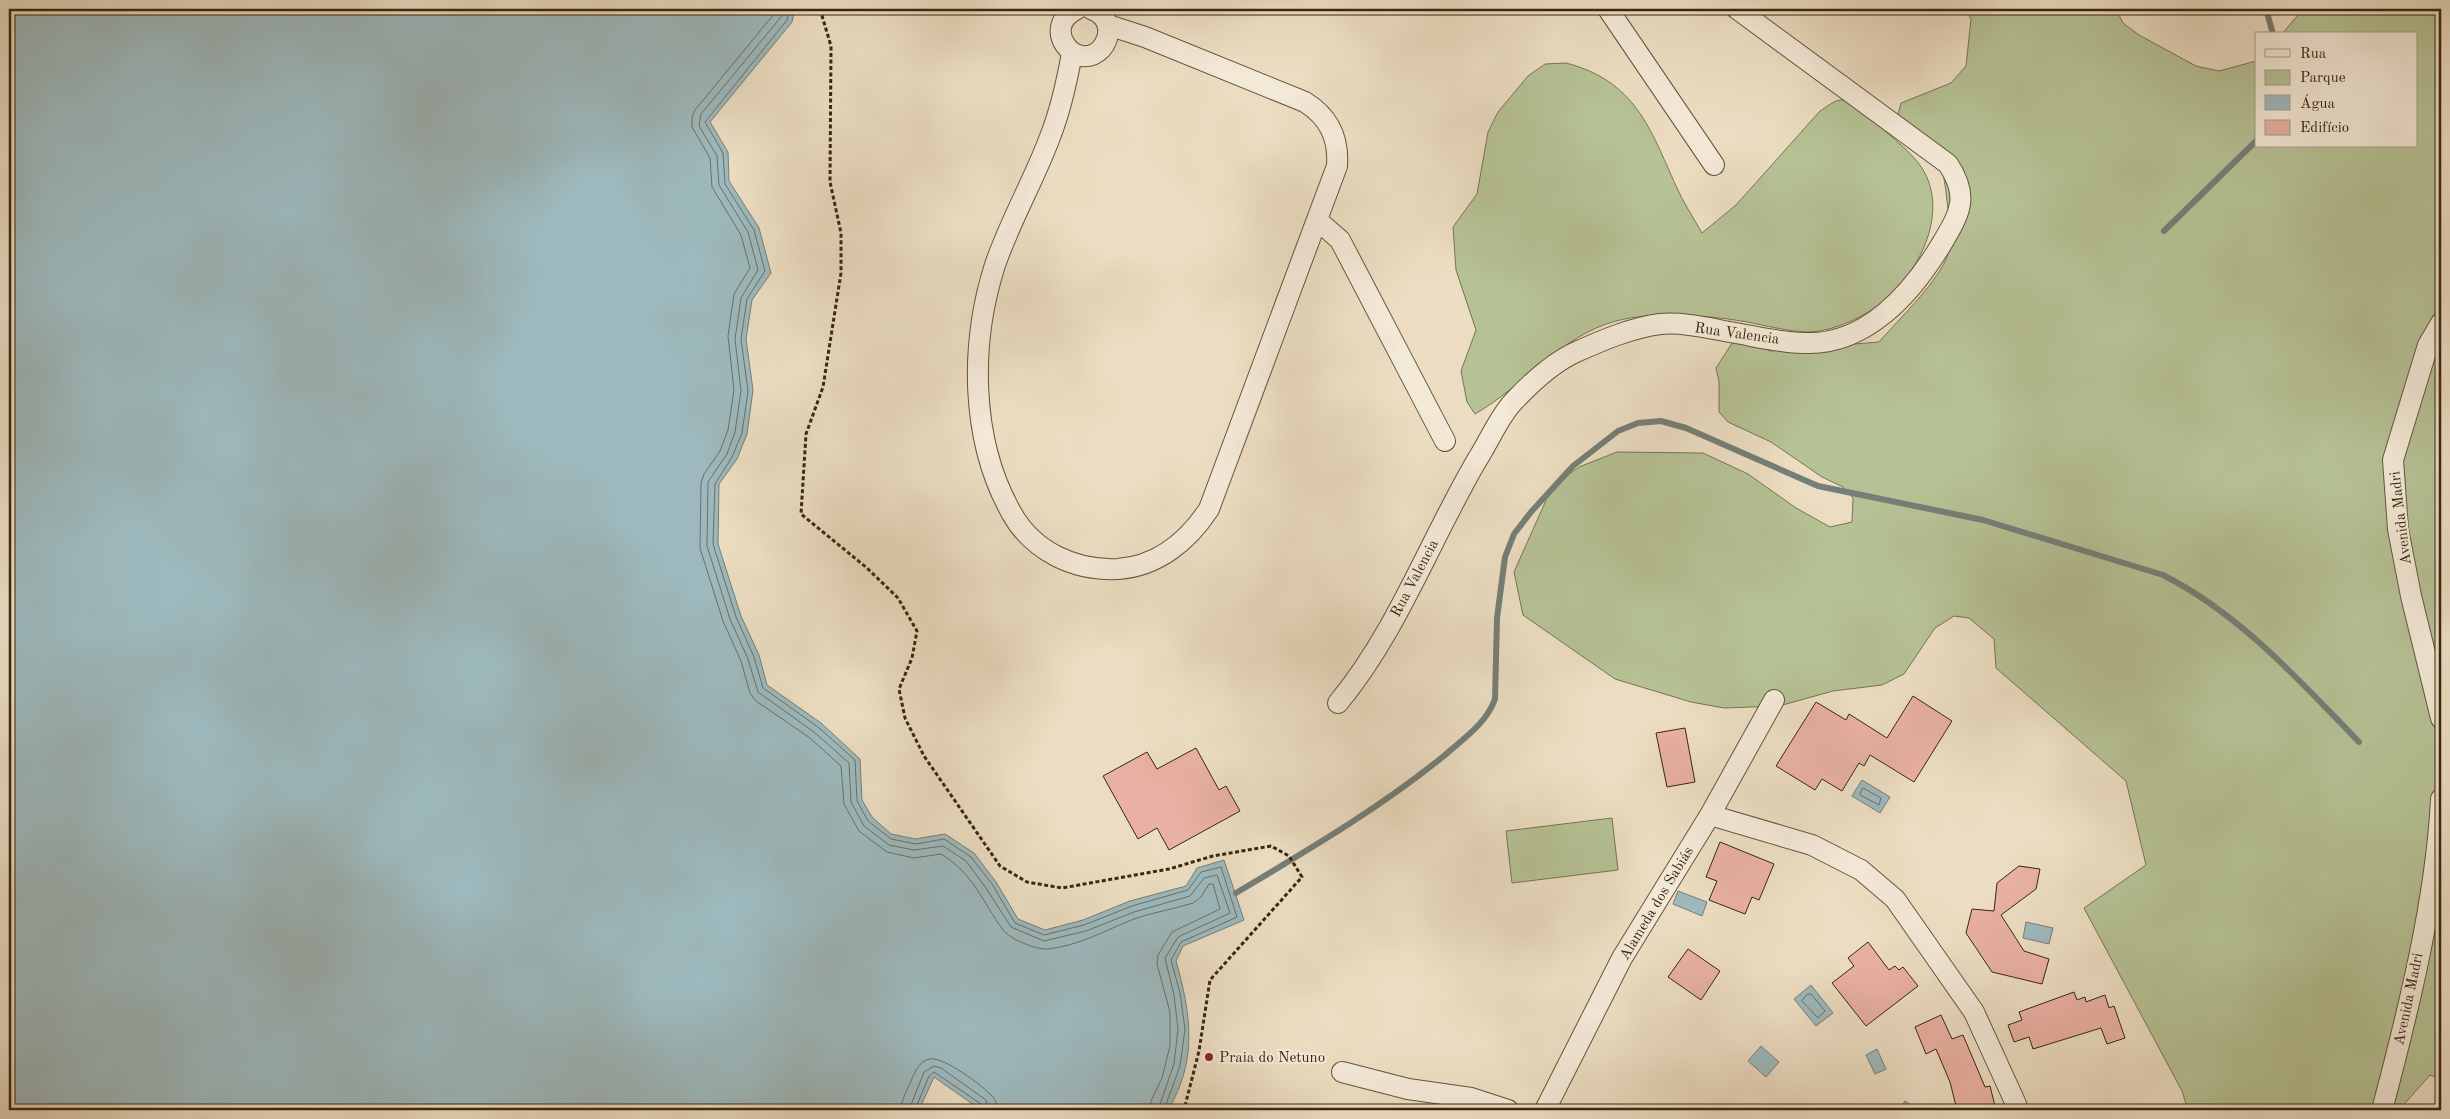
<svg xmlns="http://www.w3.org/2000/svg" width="2450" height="1119" font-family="'Old Standard TT',serif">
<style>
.green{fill:#b6c295;stroke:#777452}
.water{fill:#9db9bd;stroke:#757f77}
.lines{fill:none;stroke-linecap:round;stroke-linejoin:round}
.shore{stroke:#6a7066;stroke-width:1}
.stream{stroke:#757f77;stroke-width:6}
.building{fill:#e9b1a3;stroke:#38270f}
.street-casing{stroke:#65543c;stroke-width:22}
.path{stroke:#38270f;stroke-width:3;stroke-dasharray:4 2.5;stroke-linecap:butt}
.street{stroke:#f3e9d7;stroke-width:20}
.poi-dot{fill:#8f2418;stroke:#f3e9d7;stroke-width:2}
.labels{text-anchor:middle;stroke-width:4.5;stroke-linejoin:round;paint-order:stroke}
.street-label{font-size:15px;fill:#38270f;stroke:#f3e9d7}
.poi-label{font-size:15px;fill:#38270f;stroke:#f3e9d7;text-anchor:start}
</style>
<rect width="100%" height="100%" fill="#ecddc2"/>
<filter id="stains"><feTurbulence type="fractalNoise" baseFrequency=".004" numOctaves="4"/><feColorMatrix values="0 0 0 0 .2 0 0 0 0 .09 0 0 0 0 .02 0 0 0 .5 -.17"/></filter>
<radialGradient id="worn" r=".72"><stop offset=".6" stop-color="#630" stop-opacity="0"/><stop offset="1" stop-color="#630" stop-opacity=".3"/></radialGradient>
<path class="green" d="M1965,9h151l7,14 16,12 57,31 23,5 37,-10v85h160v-112h-134l21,-25h138v1070l-11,-4 -31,35h-211l-6,-19 -98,-183 62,-43 -20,-84 -130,-113 -2,-29 -25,-21 -15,-2 -19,12 -31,46 -22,11 -49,6 -54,15 -55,2 -33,-6 -76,-23 -92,-64 -9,-43 38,-85 27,-20 38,-15 86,1 45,21 48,34 34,19 22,-5 1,-24 -10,-11 -21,-10 -51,-35 -43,-20 -9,-10v-30l-3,-14 20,-31 34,14 109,-9c19,-22 61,-62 69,-88 5,-14 -2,-65 -5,-81l-32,-26 -14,-29 4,-15 50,-20 15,-17 5,-47z
M1566,63c69,18 84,65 110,123 7,16 17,31 26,47l34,-28 84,-94c7,-4 15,-12 23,-11 14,1 29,19 39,28 14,13 30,25 40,40 27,43 -1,101 -36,131 -19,17 -53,33 -79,33 -20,-1 -40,-6 -60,-10 -39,-7 -93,-11 -131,-1 -56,15 -92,65 -141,93l-8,-12 -6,-31 15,-41 -20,-60 -3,-43 24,-33 11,-62 10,-20 30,-36 17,-12z
M1612,818l6,52 -106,13 -6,-52z"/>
<path class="water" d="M9,9h786l-3,13 -82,100 18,30 1,29 30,47 12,45 -19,27 -6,39 7,51 -6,44 -10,25 -18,25 -1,60 23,72 18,39 8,30 54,38 39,36 2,41 10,17 19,17 24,5 30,-5 29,19 22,29 22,37 27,11 38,-10 47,-19 56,-15 11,-18 27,-8 20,60 -61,26 -7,15c15,53 22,99 -8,149h-187l-47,-33 -15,33h-910z
M1862,780l28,17 -10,16 -28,-17z
M1678,891l29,11 -5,14 -29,-12z
M2026,922l27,6 -4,16 -26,-6z
M1811,985l22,28 -17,13 -22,-27z
M1761,1046l18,16 -13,15 -18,-16z
M1877,1049l9,20 -11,5 -9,-19z
M1905,1101l13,9h-19z"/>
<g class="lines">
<path class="shore" d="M776,9l-2,5 -79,96 -3,7v10l18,31 2,29 29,48 9,33 -16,26 -6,42 6,54 -6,40 -8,21 -16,23 -3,9 -1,65 23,73 18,40 9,32 6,8 54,37 31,28 3,38 15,27 28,21 27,6 27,-4c32,19 41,47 62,76 7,9 33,20 45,19 30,-3 58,-19 86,-30 20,-7 40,-10 59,-16l8,-6 8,-13h4l7,25 -48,23 -14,23 -1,9 13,48v34l-8,32 -11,23 -1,9
M784,9l-3,8 -80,97 -2,12 18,30 2,29 29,47 10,38 -17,28 -6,41 6,52 -6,41 -8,22 -19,28 -1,64 23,73 18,40 10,33 56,40 35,31 2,39 13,24 25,19 25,5 29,-4 23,15 20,27 25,39 33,14 42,-10 48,-19 56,-16 14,-18 13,-3 13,38 -52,24 -13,21 9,37 4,34 -4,35 -16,46
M790,9l-3,11 -82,102 18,31 2,31 29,46 11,41 -18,28 -6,40 7,52 -6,42 -10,24 -17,27 -2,60 23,73 18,40 9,31 55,39 37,33 2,41 11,20 23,18 25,5 28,-5 27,18 21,27 23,39 29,12 40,-10 48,-19 56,-16 13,-18 20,-5 16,50 -56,25 -10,18 9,33 5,36 -5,37 -16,44
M1863,788l18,10 -2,7 -19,-10z
M1808,994h3l14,17 -7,7 -16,-17z
M901,1110c0,-10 6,-20 10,-29 4,-9 8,-20 19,-22 13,-3 53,27 62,37 4,4 5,9 5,14
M909,1110l15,-38 10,-6 7,2 45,32 3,10
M915,1110l14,-34 5,-4 47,32 2,6"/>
<path class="stream" d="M2266,9l7,25
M2164,231l92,-90
M1236,893c72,-43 144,-85 209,-138 19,-17 41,-31 50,-56l2,-81 8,-61 9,-23 17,-22 42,-46 45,-35 20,-8 23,-2 25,7 132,58 165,34 180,55c77,39 136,105 196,167"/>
</g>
<path class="building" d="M1913,696l39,25 -38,61 -44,-27 -6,11 -5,-3 -17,28 -20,-12 -7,11 -39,-24 40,-64 30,18 3,-6 38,24z
M1685,728l10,54 -28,5 -11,-54z
M1196,748l23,42 7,-4 14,25 -71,39 -12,-22 -19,11 -35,-63 44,-24 10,17z
M1720,842l54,22 -15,36 -7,-3 -7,17 -36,-14 8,-19 -11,-4z
M2019,866l21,3 -4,20 -35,26 23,36 25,8 -7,25 -50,-12 -26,-39 6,-24 22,2 3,-28z
M1868,942l21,28 6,-4 4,4 4,-3 15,19 -52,40 -34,-43 22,-17 -6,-8z
M1688,949l32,22 -19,29 -33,-23z
M2074,992l3,8 8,-3 1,5 19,-7 4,13 5,-2 11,32 -18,6 -6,-16 -68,21 -4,-12 -15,5 -6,-17 14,-5 -3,-8z
M1941,1015l11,24 11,-4 22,52 5,-1 6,24h-39l-7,-28 -14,-33 -10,5 -11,-27z"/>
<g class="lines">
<defs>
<path id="street" d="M1077,9c-38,18 -1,65 24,40 5,-6 8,-13 7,-21 -1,-10 -9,-16 -17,-19
M1608,9l106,156
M1072,53c-5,28 -11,56 -22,84 -16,43 -40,84 -55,128 -25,78 -25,174 16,247 21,39 63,59 107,57 40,-3 70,-28 91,-60l128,-343c2,-28 -8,-49 -32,-64l-160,-65 -37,-12
M1317,220l23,20 105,201
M2441,323l-13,22 -35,115 5,69 13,67 30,122
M1338,703c59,-71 92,-163 139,-243 11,-17 23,-45 37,-59 17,-18 40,-39 62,-49 27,-12 55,-24 84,-28 23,-2 48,4 70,8 24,4 50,11 74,11 62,3 108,-50 137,-98 19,-32 29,-48 7,-81l-211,-155
M1710,815l102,30 49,25 34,29 79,113 42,92v6
M1342,1072l66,17 63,9 37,12
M1545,1110l77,-152 88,-143 64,-115
M2382,1110c26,-98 54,-210 59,-311"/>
</defs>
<use href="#street" class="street-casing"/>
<path class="path" d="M820,9l11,37 -1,136 11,51v40l-18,114 -17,47 -5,80 66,54 31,30 19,33 -5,27 -13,31 6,29 19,38 76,110 27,16 35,6 107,-19 44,-13 58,-10 18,10 13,21 -92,103 -11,71 -15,59"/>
<use href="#street" class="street"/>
</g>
<circle class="poi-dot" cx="1209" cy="1057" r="5"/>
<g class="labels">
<g class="street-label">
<text transform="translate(1737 333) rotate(8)" y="5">Rua Valencia</text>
<text transform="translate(2400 518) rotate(-97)" y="5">Avenida Madri</text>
<text transform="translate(1414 578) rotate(-62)" y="5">Rua Valencia</text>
<text transform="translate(1656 903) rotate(-59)" y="5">Alameda dos Sabiás</text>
<text transform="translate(2408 999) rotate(-78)" y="5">Avenida Madri</text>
</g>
<g class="poi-label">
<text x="1219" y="1062">Praia do Netuno</text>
</g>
</g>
<rect width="2450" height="1119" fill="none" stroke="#ecddc2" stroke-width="30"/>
<rect x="10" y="10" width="2430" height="1099" fill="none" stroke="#38270f" stroke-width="2.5"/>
<rect x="15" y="15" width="2420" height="1089" fill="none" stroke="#38270f"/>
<rect x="2255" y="32" width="162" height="115" fill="#f3e9d7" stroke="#a89b87"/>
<rect x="2265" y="49" width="25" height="8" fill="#f3e9d7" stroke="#a89b87"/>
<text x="2300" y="58" font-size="15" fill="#38270f">Rua</text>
<rect x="2265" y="70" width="25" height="15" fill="#b6c295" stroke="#a89b87"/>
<text x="2300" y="82" font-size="15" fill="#38270f">Parque</text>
<rect x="2265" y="95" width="25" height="15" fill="#9db9bd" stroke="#a89b87"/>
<text x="2300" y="108" font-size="15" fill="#38270f">Água</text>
<rect x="2265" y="120" width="25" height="15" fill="#e9b1a3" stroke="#a89b87"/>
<text x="2300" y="132" font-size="15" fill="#38270f">Edifício</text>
<rect width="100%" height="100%" filter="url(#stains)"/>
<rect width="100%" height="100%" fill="url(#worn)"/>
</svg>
